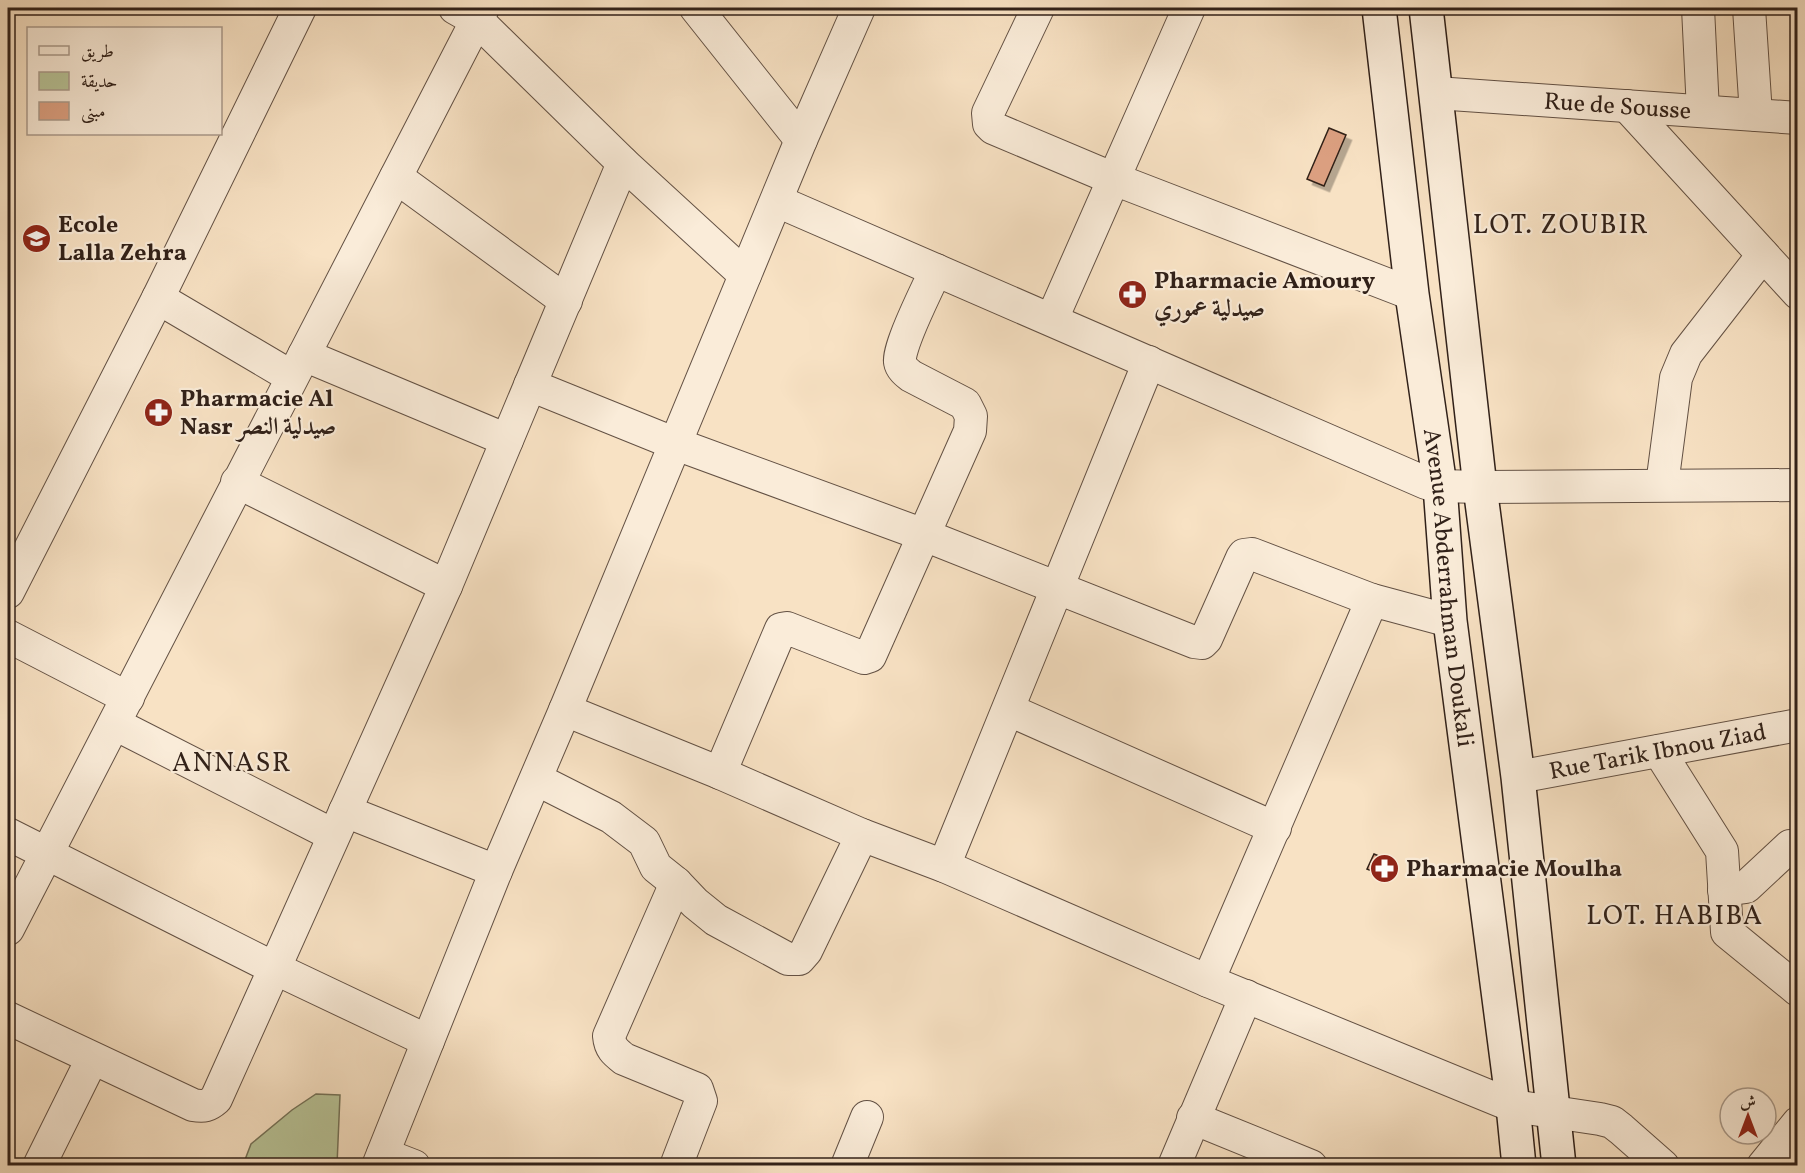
<svg xmlns="http://www.w3.org/2000/svg" width="1805" height="1173" font-family="Vollkorn,Amiri,serif">
<style>
.green{fill:#b8c498;stroke:#747258;stroke-width:1.5}
.building{fill:#dca081;stroke:#312119;stroke-width:1.5;filter:url(#shadow)}
.lines{fill:none;stroke-linecap:round;stroke-linejoin:round}
.minor-casing{stroke:#635144;stroke-width:34}
.secondary-casing{stroke:#312119;stroke-width:36}
.minor{stroke:#faecd9;stroke-width:32}
.secondary{stroke:#faecd9;stroke-width:33}
.labels{text-anchor:middle;stroke-width:4.5;stroke-linejoin:round;paint-order:stroke}
.street-label{font-size:24px;fill:#312119;stroke:#faecd9}
.poi-label{font-size:24px;font-weight:bold;fill:#312119;stroke:#faecd9;text-anchor:start}
.quarter-label{font-size:27px;letter-spacing:1.5px;fill:#312119;stroke:#faecd9}
</style>
<defs>
<filter id="shadow"><feDropShadow dx="5.5" dy="5.5" stdDeviation="0" flood-color="#0004"/></filter>
</defs>
<rect width="100%" height="100%" fill="#f8e2c4"/>
<filter id="stains"><feTurbulence type="fractalNoise" baseFrequency=".00333" numOctaves="4"/><feColorMatrix values="0 0 0 0 .2 0 0 0 0 .09 0 0 0 0 .02 0 0 0 .5 -.17"/></filter>
<radialGradient id="worn" r=".72"><stop offset=".6" stop-color="#630" stop-opacity="0"/><stop offset="1" stop-color="#630" stop-opacity=".3"/></radialGradient>
<path class="green" d="M316,1094l24,1 -3,70h-94l8,-21 41,-34z"/>
<path class="building" d="M1329,128l17,7 -22,51 -17,-7z
M1374,854l12,5 -6,15 -13,-5z"/>
<g class="lines">
<defs>
<g id="minor">
<path d="M455,8l23,13 145,142 122,112"/>
<path d="M696,8l105,132"/>
<path d="M1038,8l-50,105 1,11 4,4 121,51 298,115"/>
<path d="M1698,8l5,103"/>
<path d="M1749,8l7,107"/>
<path id="s1" d="M1436,93l362,25"/>
<path d="M1627,106l171,187"/>
<path d="M396,177l170,124"/>
<path d="M777,201l649,282 14,3 40,1 318,-2"/>
<path d="M158,298l134,79"/>
<path d="M1052,319l137,-311"/>
<path d="M304,355l203,85"/>
<path d="M530,385l146,59 248,91 270,107 8,1 4,-4 36,-81 2,-3 8,-1 120,46"/>
<path d="M237,482l209,104"/>
<path d="M1662,485l14,-107 10,-24 77,-99"/>
<path d="M8,592l150,-294 142,-290"/>
<path d="M8,636l120,62"/>
<path d="M565,710l155,63 142,62 82,31 264,115 305,125 87,13 12,3 9,7 42,37"/>
<path d="M1009,710l266,118"/>
<path d="M115,724l218,111"/>
<path d="M1659,751l63,100 5,81 71,58"/>
<path d="M720,773l61,-144 6,-1 77,30 6,-2 100,-225 1,-15 -6,-12 -54,-28c-5,-4 -10,-8 -11,-14 -3,-13 29,-77 36,-92"/>
<path id="s2" d="M1518,777l280,-52"/>
<path d="M536,779l75,38 33,25 12,25 20,16"/>
<path d="M345,811l151,60"/>
<path d="M8,834l266,134 154,73"/>
<path d="M944,866l205,-504"/>
<path d="M1724,890l22,-3 44,-41"/>
<path d="M8,929l475,-921"/>
<path d="M1208,981l164,-381 78,21"/>
<path d="M8,1018l185,87c11,2 15,1 23,-6l230,-513 177,-423"/>
<path d="M1193,1118l118,48"/>
<path d="M383,1154l31,12"/>
<path d="M39,1166l53,-107"/>
<path d="M378,1166l118,-295 69,-161 236,-570 58,-132"/>
<path d="M676,1166l25,-65 -4,-12 -73,-30c-9,-7 -14,-11 -15,-23l67,-153 19,20 21,17 72,39h11l7,-8 56,-116"/>
<path d="M847,1166l20,-49"/>
<path d="M1174,1166l72,-170"/>
<path d="M1763,1166l35,-43"/>
</g>
<g id="secondary">
<path id="s3" d="M1379,8l33,286 28,192 10,135 63,485 6,60"/>
<path d="M1426,8l54,479 38,290 41,389"/>
</g>
</defs>
<use href="#minor" class="minor-casing"/>
<use href="#secondary" class="secondary-casing"/>
<use href="#minor" class="minor"/>
<use href="#secondary" class="secondary"/>
</g>
<defs>
<symbol id="school-disc" viewBox="-11 -11 22 22"><circle r="9.5" fill="#8f2418" stroke="#faecd9"/><path d="M0-5L7-2L0 1L-7-2ZM-4 1L0 2.5L4 1V4Q0 6-4 4Z" fill="#fff"/></symbol>
<symbol id="pharmacy-disc" viewBox="-11 -11 22 22"><circle r="9.5" fill="#8f2418" stroke="#faecd9"/><path d="M-2-6h4v4h4v4h-4v4h-4v-4h-4v-4h4Z" fill="#fff"/></symbol>
</defs>
<g fill-rule="evenodd">
<use href="#school-disc" x="20" y="222" width="33" height="33"/>
<use href="#pharmacy-disc" x="1116" y="278" width="33" height="33"/>
<use href="#pharmacy-disc" x="142" y="396" width="33" height="33"/>
<use href="#pharmacy-disc" x="1368" y="852" width="33" height="33"/>
</g>
<g class="labels">
<g class="street-label">
<text dy="8" stroke="none"><textPath href="#s1" startOffset="182">Rue de Sousse</textPath></text>
<text dy="8" stroke="none"><textPath href="#s3" startOffset="584">Avenue Abderrahman Doukali</textPath></text>
<text dy="8" stroke="none"><textPath href="#s2" startOffset="142">Rue Tarik Ibnou Ziad</textPath></text>
</g>
<g class="poi-label">
<text x="58" y="232">Ecole<tspan x="58" dy="28">Lalla Zehra</tspan></text>
<text x="1154" y="288">Pharmacie Amoury<tspan x="1154" dy="28">صيدلية عموري</tspan></text>
<text x="180" y="406">Pharmacie Al<tspan x="180" dy="28">Nasr صيدلية النصر</tspan></text>
<text x="1406" y="876">Pharmacie Moulha</text>
</g>
<g class="quarter-label">
<text x="1561" y="233">LOT. ZOUBIR</text>
<text x="232" y="771">ANNASR</text>
<text x="1675" y="924">LOT. HABIBA</text>
</g>
</g>
<rect width="1805" height="1173" fill="none" stroke="#f8e2c4" stroke-width="30"/>
<rect x="9" y="9" width="1787" height="1155" fill="none" stroke="#312119" stroke-width="3"/>
<rect x="15" y="15" width="1775" height="1143" fill="none" stroke="#312119" stroke-width="1.5"/>
<rect x="27" y="27" width="195" height="108" fill="#faecd9" stroke="#aa9b8c" stroke-width="1.5"/>
<rect x="39" y="46" width="30" height="9" fill="#faecd9" stroke="#aa9b8c" stroke-width="1.5"/>
<text x="81" y="57" font-size="18" fill="#312119">طريق</text>
<rect x="39" y="72" width="30" height="18" fill="#b8c498" stroke="#aa9b8c" stroke-width="1.5"/>
<text x="81" y="87" font-size="18" fill="#312119">حديقة</text>
<rect x="39" y="102" width="30" height="18" fill="#dca081" stroke="#aa9b8c" stroke-width="1.5"/>
<text x="81" y="117" font-size="18" fill="#312119">مبنى</text>
<g transform="translate(1748 1116)"><circle r="28" fill="#faecd9" stroke="#aa9b8c" stroke-width="1.5"/>
<path d="M0-4.5L10 22L0 15L-10 22Z" fill="#8f2418"/>
<text y="-9" font-size="16" font-weight="bold" text-anchor="middle" fill="#312119">ش</text>
</g>
<rect width="100%" height="100%" filter="url(#stains)"/>
<rect width="100%" height="100%" fill="url(#worn)"/>
</svg>
